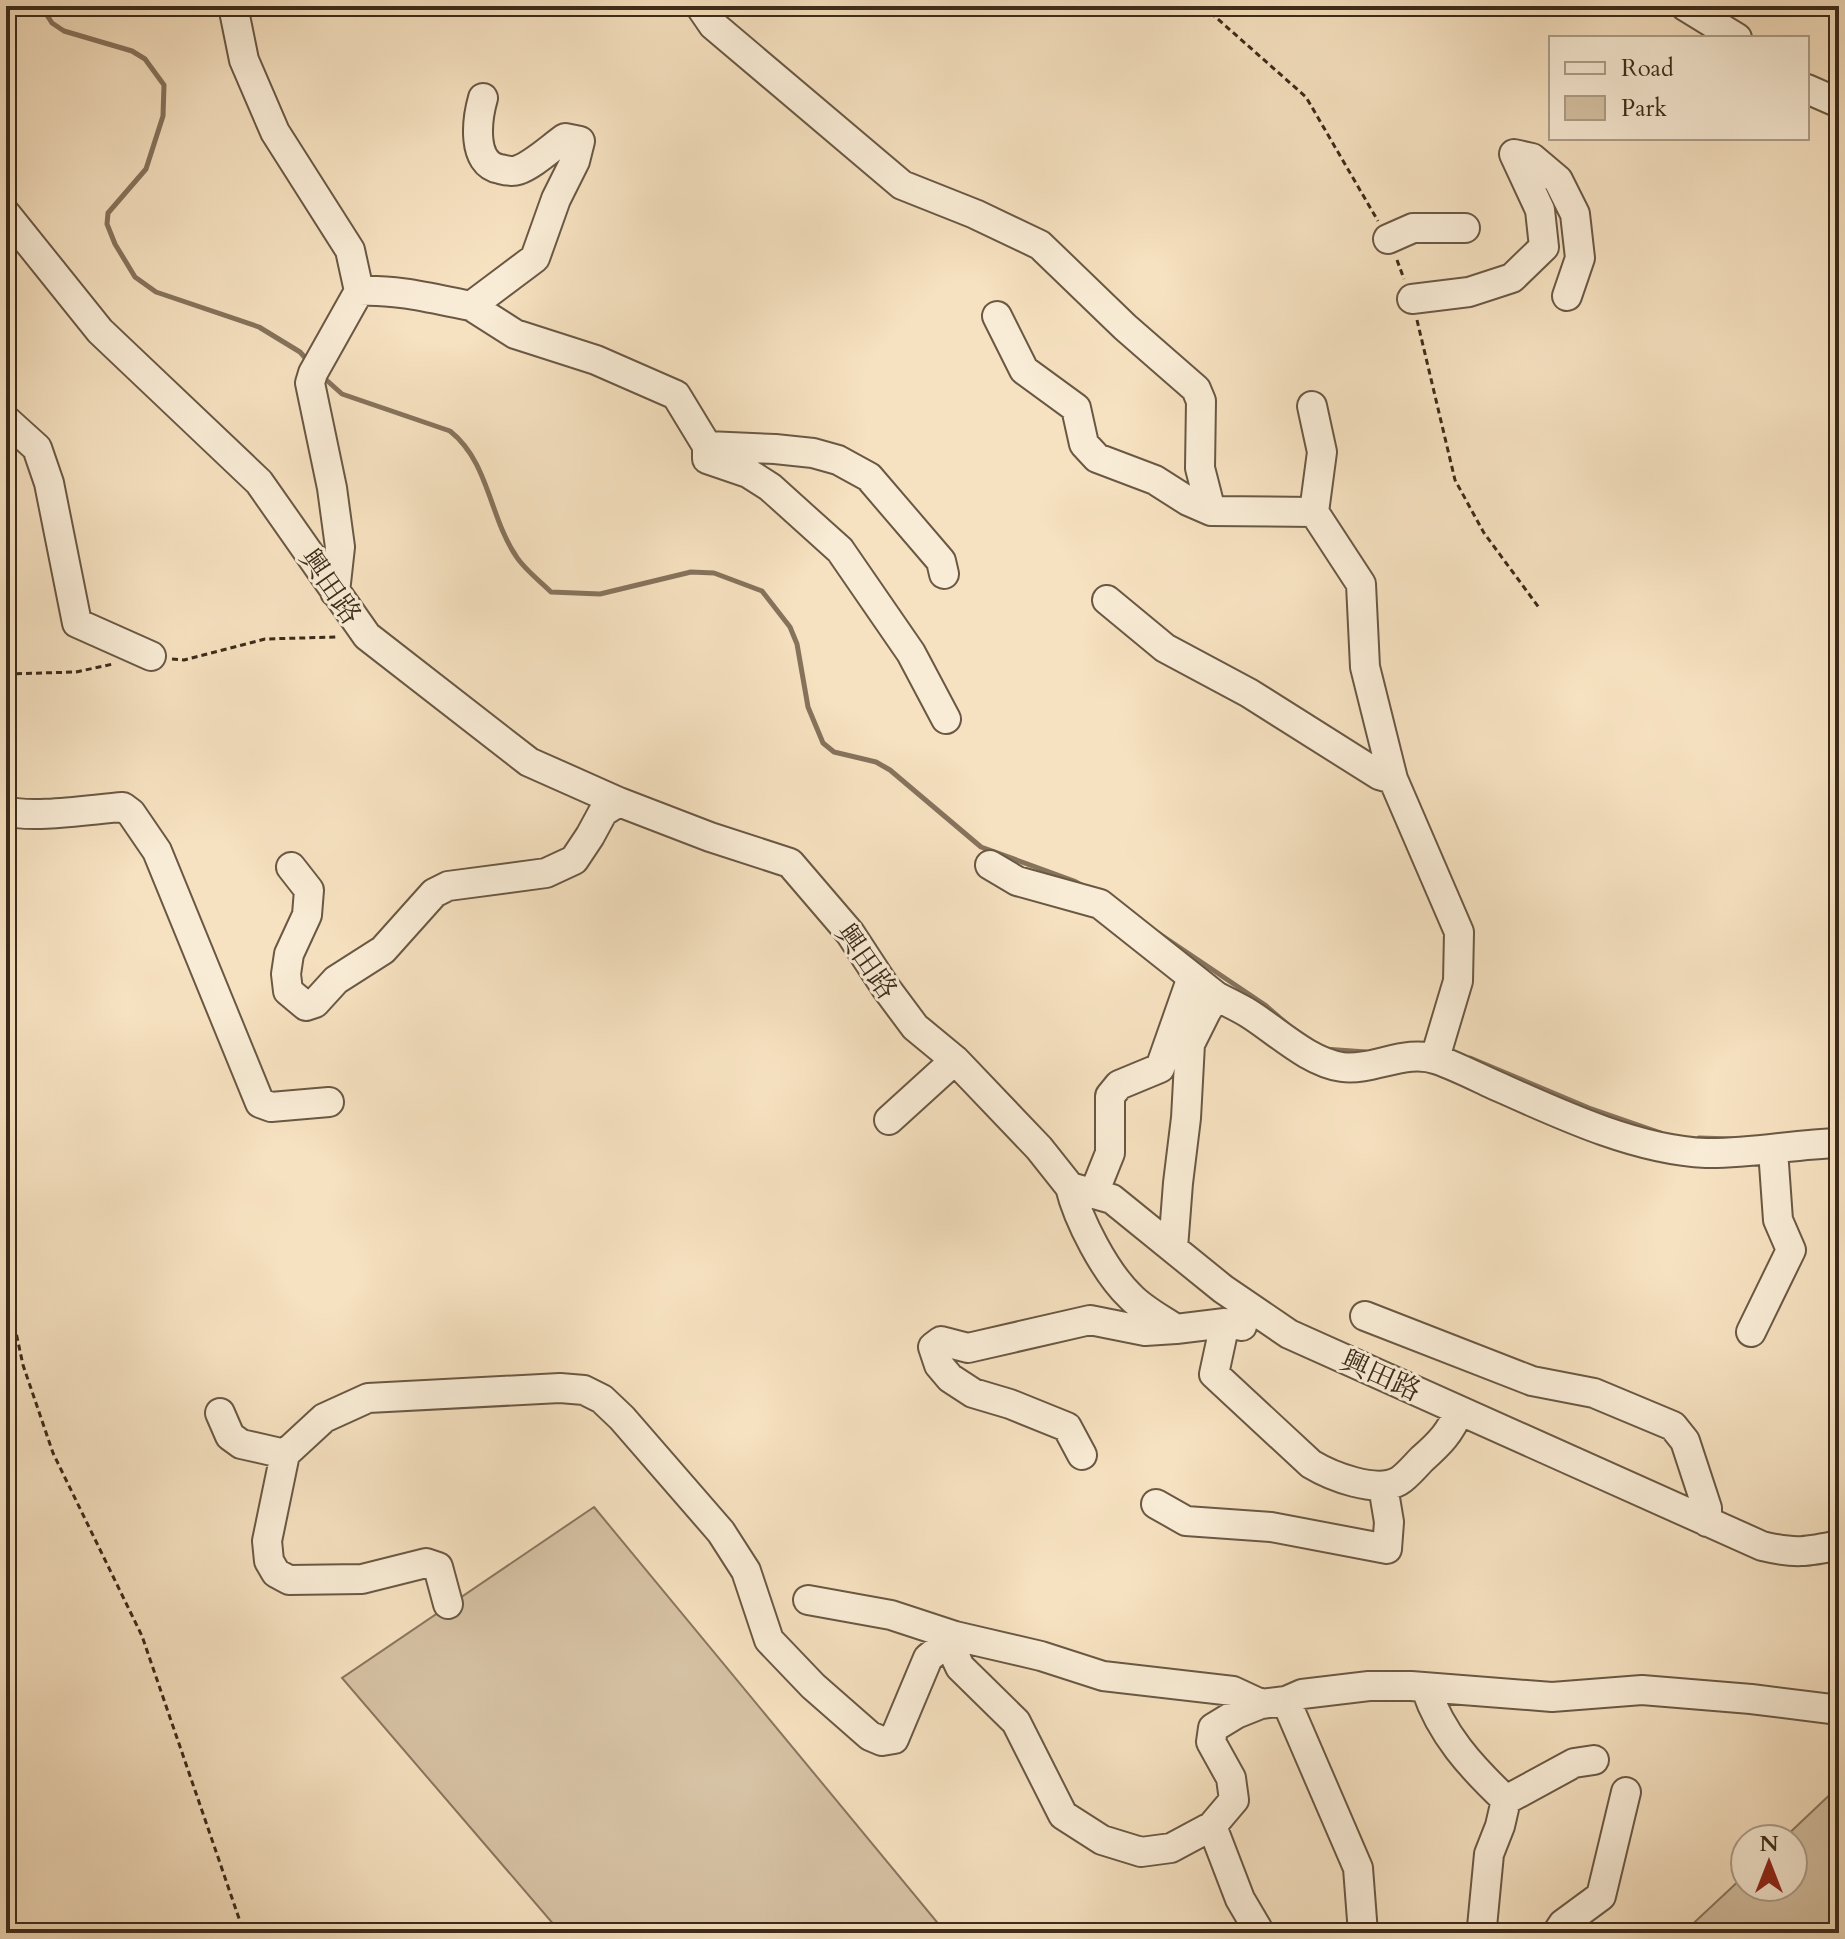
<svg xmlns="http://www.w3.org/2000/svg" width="1845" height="1939" font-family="Cardo,'Noto Serif TC',serif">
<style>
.green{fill:#d6c2a4;stroke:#89765f;stroke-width:2}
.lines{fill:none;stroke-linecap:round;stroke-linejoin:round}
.stream{stroke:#86735c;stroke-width:5}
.minor-casing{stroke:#6a5844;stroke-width:32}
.path{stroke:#3c2b1a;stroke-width:3;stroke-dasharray:6 4;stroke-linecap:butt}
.minor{stroke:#f9ecd6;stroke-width:28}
.labels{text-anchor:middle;stroke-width:6;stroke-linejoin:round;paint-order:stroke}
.street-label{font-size:28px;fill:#3c2b1a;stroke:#f9ecd6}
</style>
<rect width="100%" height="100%" fill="#f6e1c0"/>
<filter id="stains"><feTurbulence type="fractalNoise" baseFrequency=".0025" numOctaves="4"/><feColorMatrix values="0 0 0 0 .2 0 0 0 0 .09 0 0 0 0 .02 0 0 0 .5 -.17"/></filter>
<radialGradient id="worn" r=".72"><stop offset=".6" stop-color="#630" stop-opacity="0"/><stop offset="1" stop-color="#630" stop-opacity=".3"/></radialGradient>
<path class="green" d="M594,1507l352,426h-385l-219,-255z
M1839,1786v147h-156l62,-58v12h48v-48h-10z"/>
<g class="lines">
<path class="stream" d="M41,6l11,17 12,8 68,20 13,8 19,26 -1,31 -17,53 -38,44 -1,11 8,20 20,33 21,15 103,35 41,25 8,9
M323,377l19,17 108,37c39,31 39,85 66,125 8,13 24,25 35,36l49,2 91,-22 23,1 48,18 28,36 7,17 11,63 15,36 11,9 42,10 14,8 91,77 93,34 11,6
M1158,933l107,72 22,19
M1324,1049l42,3
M1470,1058l119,50 72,25
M1699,1138l34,1"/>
<defs>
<path id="minor" d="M233,6l11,54 31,72 75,118 9,41c37,-2 75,8 112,15l64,-48 21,-59 19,-38 5,-20 -15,-3c-13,9 -32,27 -47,32 -6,2 -11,1 -18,-1 -29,-5 -23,-50 -17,-71
M700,6l13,19 189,160 73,29 65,31 85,82 71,62 5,12 -1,67 11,43 -23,-10 -33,-21 -58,-22 -13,-14 -8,-36 -52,-38 -27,-54
M1685,6l52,32
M1807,89l32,14
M6,214l94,117 159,151 108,154 162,126 90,40 91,35 80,26 60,70 36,55 29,39 40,33 84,88 31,39 42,12 111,90 66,45 473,212c33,8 45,6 77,-1
M1388,239l25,-11h52
M1412,299l57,-7 43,-14 32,-31 -4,-37 -26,-56 18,4 26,22 17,34 5,44 -13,38
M471,306l44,28 81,26 80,35 31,51 68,3 38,4 25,7 31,17 72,84 3,13
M6,420l31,28 12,35 28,140 74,33
M707,447v12l41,14 22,14 70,63 71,103 35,66
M1211,511l103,1 8,-60 -10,-46
M335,592l5,-45 -8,-59 -22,-105 3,-10 46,-82
M1107,600l58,48 84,45 130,82 14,4 -28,-112 -4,-83 -47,-72
M1393,779l66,153 -1,49 -23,77
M6,811c26,8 87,-2 117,-4l8,6 26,38 103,252 11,4 58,-5
M990,865l27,16 83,23 116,92
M291,867l18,23 -2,25 -18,39 -3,20 2,17 18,15 9,-3 21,-23 47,-30 51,-57 14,-7 98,-13 28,-13 16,-24 13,-24 16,-10
M889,1120l66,-60
M1070,1187c8,33 35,85 60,109 12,13 31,23 46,33l-31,2 -55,-11 -122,28 -27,-7 -8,6 6,18 11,13 23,15 37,11 57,23 15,28
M1094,1193l16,-40v-57l9,-11 41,-17 32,-91
M1173,1248l5,-65 8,-65 4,-74 16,-32 10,-16c11,6 22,11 32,17 29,18 60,49 94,54 32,4 64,-19 96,-7 17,6 33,14 50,22 65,29 145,68 218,71 45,1 89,-9 133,-10
M1365,1316l167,65 62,12 79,33 12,15 22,67v14
M1225,1323l-11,51 97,90c20,12 65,30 88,17 8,-5 16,-15 23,-22 18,-16 28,-26 37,-48
M1176,1329l49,-6 17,3
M1751,1332l40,-82 -13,-30 -5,-70
M220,1413l10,23 11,8 44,10 39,-36 44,-20 192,-10 24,2 18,9 20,19 99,114 25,39 23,69 44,46 57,50 12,5 12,-2 34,-81 27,-22 86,20 62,20 130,15 28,13 25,-3 16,-7 67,-8h42l141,11 90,-7 109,9 88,11
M285,1454l-18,87 2,20 7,12 13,7 73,-1 64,-16 12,4 10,37
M1156,1504l30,17 85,6 116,22 2,-27 -6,-36
M808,1600l83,15 64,21 -1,18 6,13 56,55 47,93 39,25 39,12 30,-4 41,-22 22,-26 -3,-22 -20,-36 2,-14 23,-14 25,-10
M1426,1689c15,45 45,78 80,111l68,-37 20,-3
M1286,1701l72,167 5,65
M1212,1826l28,73 20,34
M1485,1933l-3,-6 7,-73 11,-28 6,-26
M1557,1933l6,-9 38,-28 25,-104"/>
</defs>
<use href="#minor" class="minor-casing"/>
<path class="path" d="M1203,6l103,91 72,124
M1397,260l7,19
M1417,320l38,160 29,53 56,76
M172,659l12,1 81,-21 73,-2
M6,674l70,-2 37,-8
M6,1286l17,79 30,88 89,183 102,297"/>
<use href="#minor" class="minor"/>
</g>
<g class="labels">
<g class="street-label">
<text transform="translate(331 586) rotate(55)" y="10">興田路</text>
<text transform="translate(867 961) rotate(55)" y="10">興田路</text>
<text transform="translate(1381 1375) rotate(24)" y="10">興田路</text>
</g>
</g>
<rect width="1845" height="1939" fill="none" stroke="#f6e1c0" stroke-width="32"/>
<rect x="8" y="8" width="1829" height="1923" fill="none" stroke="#3c2b1a" stroke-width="4"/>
<rect x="16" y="16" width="1813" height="1907" fill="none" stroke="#3c2b1a" stroke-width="2"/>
<rect x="1549" y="36" width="260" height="104" fill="#f9ecd6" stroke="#ad9f8b" stroke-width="2"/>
<rect x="1565" y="62" width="40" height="12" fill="#f9ecd6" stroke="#ad9f8b" stroke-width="2"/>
<text x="1621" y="76" font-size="24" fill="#3c2b1a">Road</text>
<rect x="1565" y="96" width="40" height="24" fill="#d6c2a4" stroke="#ad9f8b" stroke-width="2"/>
<text x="1621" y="116" font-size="24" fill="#3c2b1a">Park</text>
<g transform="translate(1769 1863)"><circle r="38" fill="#f9ecd6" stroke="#ad9f8b" stroke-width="2"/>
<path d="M0-6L14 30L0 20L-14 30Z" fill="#8f2418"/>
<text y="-12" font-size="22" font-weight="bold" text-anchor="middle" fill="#3c2b1a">N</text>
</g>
<rect width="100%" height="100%" filter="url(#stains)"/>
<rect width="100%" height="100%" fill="url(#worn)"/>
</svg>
